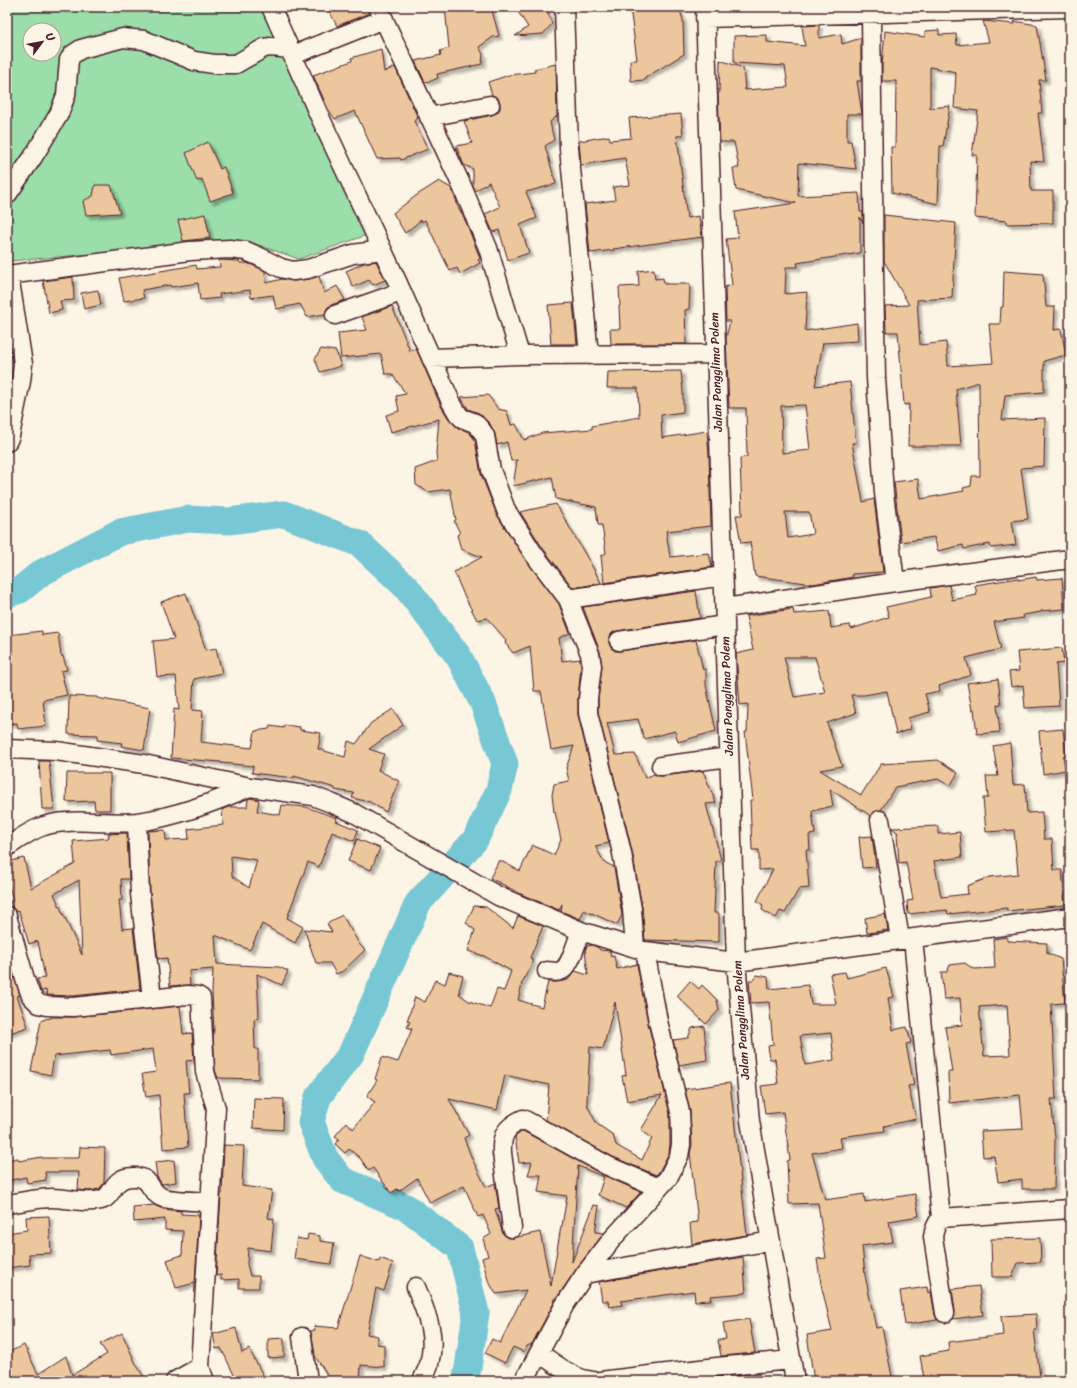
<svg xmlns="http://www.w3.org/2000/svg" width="1077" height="1388" font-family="Sriracha,sans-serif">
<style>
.green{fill:#9bdeaa;stroke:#727e6a;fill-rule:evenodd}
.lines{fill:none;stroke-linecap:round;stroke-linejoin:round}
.river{stroke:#78c7d5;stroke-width:27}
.building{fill:#ecc69c;stroke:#4a1f2b;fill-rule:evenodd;filter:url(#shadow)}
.minor-casing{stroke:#4a1f2b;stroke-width:21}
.minor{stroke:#fcf5e5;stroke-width:18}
.labels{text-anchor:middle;stroke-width:4;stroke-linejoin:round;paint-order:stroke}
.street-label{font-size:12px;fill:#4a1f2b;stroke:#fcf5e5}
</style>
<defs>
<filter id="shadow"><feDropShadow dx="3.5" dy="3.5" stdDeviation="1" flood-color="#0004"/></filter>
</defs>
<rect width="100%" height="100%" fill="#fcf5e5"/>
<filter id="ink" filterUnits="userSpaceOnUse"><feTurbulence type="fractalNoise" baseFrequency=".025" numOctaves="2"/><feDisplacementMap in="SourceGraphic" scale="8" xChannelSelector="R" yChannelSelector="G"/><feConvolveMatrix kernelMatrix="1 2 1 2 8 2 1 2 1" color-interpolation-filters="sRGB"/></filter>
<g filter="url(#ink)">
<path class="green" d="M7,7h256l107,227 -71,25 -53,-18 -236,20 -3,-2zM30,30h24v24h-24z"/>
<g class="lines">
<path class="river" d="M7,594l13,-4 21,-17 79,-41 68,-13 41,2 55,-7 76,30 46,43 53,70 24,46 22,61 -6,26 -24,50 -57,63 -67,151 -33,43 -7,25 14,36 17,22 64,27 54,41 16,65 -8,55 -3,13"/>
</g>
<path class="building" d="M327,7h41l1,6 -32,13z
M445,7h46l8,29 -6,1 -14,10 4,7 -1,10 -45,10 1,4 -7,3 -6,1 -10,-21 26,-6 -1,-4 9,-3z
M515,7h31l6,17 -9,10 -28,2 13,-9z
M630,7h49l4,13 1,34 -39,24v2l-14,1 -1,-21h7z
M983,21l32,3 -1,-3 23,4 9,55h-7l3,33h-4l6,49 -14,-1 1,30h22v32l-46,1v-3l-32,-3 2,-63h-5l6,-44 -24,-3 2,-36 -26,-5v41l20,-2 -7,40h-3l-2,58 -46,-11 -1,-46h4l1,-66h-14v-15l3,-35 40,6v-6l14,-1v5l17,-1 1,11 32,-3z
M819,25v13l22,-4 1,10 19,-6v43h-4l5,33h-15v27h4l5,28 -57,-6 -1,33 61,-3 1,19h3v11l-3,-6v36l-63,10 1,4h-12l-1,27 22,-2 -2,39 52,-8 1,18 -35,2 -8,43 35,-4 6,61h-4l11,59 11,-3 9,73 -31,2 1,3 -40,7 -58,-8 -5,-34 -9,1 -5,-28h6l-2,-57 7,-1 -1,-49h-17l-3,-70 4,-17h-4l-1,-34 7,-2 -6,-46 12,-1 -3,-26 61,-9 -60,-13 -3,-22h6l-5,-26h-14l-2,-49h1l1,-33 23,8 2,22 43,-3 -3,-21 -51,-3v-27l33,-1v7l38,4 -3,-20zM805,405l5,45 -28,3 -1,-47zM785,512h24l4,22 -25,4z
M381,49l3,23 11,-5 23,51 -4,3 14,28 -27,11 -1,-2 -23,1 -22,-48 -20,8 -7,-10 -15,-34 39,-14 -1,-3z
M556,64l1,52 -7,6 4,18 -9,6 11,38 -30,8 11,26 -17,7 9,28 -21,7 -9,-30 -6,2 -8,-18 15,-7 -11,-25 -14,9 -2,-6v-16l-9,-4 -8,-19 16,-3 -8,-22 28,-6 5,-2 3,-4v-6l-2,-5 -6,-3 -4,-13 21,-7 26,-3 -1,-3z
M681,114l2,21 -6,1 10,82 12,-2 3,21 -89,12 1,1 -24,3 -5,-49 30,-4 -2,-13 17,-2 -5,-27 -44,7 -2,-24 30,-5 1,4 21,-2 -2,-20z
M208,142l12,27 4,-2 9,26 -23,8 -8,-22 -5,2 -11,-28z
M439,181l12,7 6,14 -1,1 10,19 14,36 -2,2 2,3 -20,11 -3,-6 -7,3 -25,-51 -3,2 -1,-2 -16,13 -12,-20 24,-18z
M95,185h16l9,28 -34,2 -3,-14 10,-5z
M205,214l5,24 -27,3 -5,-21z
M884,215l72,8 -4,75 -35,2 3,45 26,-3 2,24 45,-3 -4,-39h11l1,-17h2l1,-36 39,3 3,33h9l-1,23 7,-1 5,26 -22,6v31l-39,3 -3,25 43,-2 -1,48 -23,2 7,51 -16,2 4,24 -25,3 -1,-4 -26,5 -1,-4 -25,6 -4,-14 -33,5 -7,-60 24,-3 3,20 43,-8 -1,-3 8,-2 1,-10h8l-1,-94 -23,7 5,57h-53l1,-42 -5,1 -6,-73h-12l-1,-26 24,-1 -25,-44z
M219,260l20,1 1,2h6l9,3 10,5 1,12 16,-4 12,2 15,-2 10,-3 5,17 13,-7 8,14 -14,5 -4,3 -2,6 -18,3 -7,-13 -24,5 -3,-14 -22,3 -1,-8 -31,4 1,4 -20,2 -2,-17 -27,4 -1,-2 -28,5 2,8 -20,3 -5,-23 77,-13 1,4 23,-2z
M376,261l9,19 -12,5 -4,-5 -16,7 -7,-16 18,-8z
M654,269l1,10 8,-1 1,6h26l-1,25 -4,1 1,34h-75l-1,-15h10l-1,-23h1l-1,-19 20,-1 -1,-15z
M73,277l1,23 -14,1 2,9 -13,3 -6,-32z
M98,290l3,15 -17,4 -3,-16z
M573,303l4,41h-26l-3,-39z
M392,306l18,45 6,-3 25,58 8,13 9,9 11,4 6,8 6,34 16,41 28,44 34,45 11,29 -11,5 3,23 18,-2 1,7 -3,32v17l31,128 -14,3 9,16 10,5 8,48 -5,10 -25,-12v1l-8,-4 -4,9 -19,-8 1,-7 -3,6 -36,-15 -33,-17 9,-18 21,11 12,-26 22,10 7,-15 -6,-28h-1l-2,-17 2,-11 15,-3 -3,-13 8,-22 -23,4 -10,-59h-7l-4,-45 -17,7 -8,-10 1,-3 -19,-22 -10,2 -14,-27 -9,-21 28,-15 -21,-8 -4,-14 3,-2 -6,-12 2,-1 -6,-31 -22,3 -12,-7 -1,-16 22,-8 -1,-8 3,-34 -48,13 -5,-17 13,-4 -3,-15 10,-2 -14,-20h-7l-4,-20 -40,4 -3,-25 29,-3 -5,-13z
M321,349l15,2 5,15 -21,6 -5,-13z
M681,371l2,21v20l-22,3 1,23 45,-7 2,24 2,71 -45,5 4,26 39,-4 3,14 -108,16 -3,-27 5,-3 -4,-28h-4l-2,-18 -40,-8 -4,-22 -39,9 4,-26 -6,1 -4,-19 -10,3 -2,-11 -5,-10 -11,-11 -11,-4 -7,-12 27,-2 10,14 9,2 4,14 5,-1 8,16 18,-7 50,-4v-3l47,-9 -1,-29h-31l1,-16z
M556,504l36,62 9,17 -28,5 -31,-41 -22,-35z
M1036,577l1,3 25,-2 2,31 -23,2v1l-18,3 1,3 -30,4 7,27 -35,9 5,17 -32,11 1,5 -15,3 5,18 -22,6 3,11 -15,5 -9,-43 -23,4h-13l5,18 -29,10 15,43 -22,4 41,25 20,-31 57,-4 20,13 -8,13 -12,-7 -43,8 -14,23 -7,2 -3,4 -41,-27 3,17 -21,5 3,23 -6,1 1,15h-4l3,38 -10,1 -14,24 -5,-2 -4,7 -14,-8 1,-5 -6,-4 16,-32 -14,1v-20h-7l-2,-50h3l-8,-68h2l1,-28 -8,1 -4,-51 17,-4 -7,-34 47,-7 1,5 35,-3 2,17 19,-3 1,4 38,-12 -3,-10 45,-10 -1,-9 19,-3 3,15 25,-5 -2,-10 43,-7v2zM784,657h31l10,35 -31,5z
M696,591l4,27 -83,13 -5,2 -3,5v5l2,5 4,3h5l76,-11 7,30 3,-1v16l10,46 -38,11 -3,-11 -31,8 -6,-20 -31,4 8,32 20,-1 10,24 9,-4 3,2h5l41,-5 13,32 -10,1 15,56 -5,1 -2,52h5v29l-74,-2 -3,-33 -10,-56 -34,-139v-12l4,-33 -2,-15 -17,-45z
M186,593l20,57 10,-2 6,25 -28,6 -2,31 11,1 -2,31 51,6 3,-17 14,-2 1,-3 14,2v-3l16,2v3l21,3 -3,16 27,8 3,-16 8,3 15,-21 22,-14 10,16 -34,24 15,5 -6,16 21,11 -13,31 -16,-10 -18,-4 2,-5 -19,-3v-2l-41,-12v2l-42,-5 1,-7 -32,-3v-1l-50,-4 3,-49 5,1 -3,-34 -19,1 -4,-36 21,-2 -13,-37z
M42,631v4l16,-2 3,23h2l4,14 -6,1 6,24 -24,5 3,26 -28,3 -1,-6 -10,1v-89z
M1062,648l2,15 -8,1 3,42 -34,2 -2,-23 -12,2 -2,-15 10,-1 -2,-19z
M998,679l3,25 -4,1 3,27 -23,2 -3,-25 -2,1 -5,-27z
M69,696l28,1v1l53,10 -6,42 -23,-4 1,-3 -25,-3 1,-5 -30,-1z
M1063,729l3,27h-3l3,14 -23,4 -4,-43z
M1010,743l3,42 12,-1 2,29 15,-1 2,27h8l2,31h8l3,35 -58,6v-3l-59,6 -1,-4 -39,4 -1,-13 6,-1 -7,-38 -7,1 -2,-29 1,-1 -6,-5 46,-2v8l22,-2 2,25 -28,4 7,36 27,-3 -1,-8 23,-9 28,-3 -4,-44 -28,2 -3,-34h5l-2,-22h12l-5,-30z
M39,761h10l5,48h-12z
M67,773h43v37h-15l-1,-9 -28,1z
M250,798l9,2 -2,11 23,4 2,-10 24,2 31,11 -1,3 22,9 -4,11 -22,-9 -13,35 -11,-5 -21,56 16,9 -8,16 -33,-19 -12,26 -35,-15 2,29 62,3 9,4 -6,14 -25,-11 2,44 -5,1 1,30h3v30l-40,-1 -3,-8 -2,-39h1l-2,-39 1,-23 -24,2 1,14 -20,1 -3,-28 -9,1 -8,-66 -2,-62 17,-1 1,10 23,-1 -1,-10 35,-4 -1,-15 6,-3h19l1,-8zM231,856l26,4 -8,28 -17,-12z
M127,833l2,46h-8l1,21h-3l3,29 11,-1 7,61 -67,7 -26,-1 -1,-5 -5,1 -4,-12 8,-1 -7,-37 -9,3 -10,-33 -3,1 -4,-5 -2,-6h3l-6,-23v-16l17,-4 7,30 44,-24 -2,-23 36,-3 -1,-4zM79,880l3,75 -28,-61z
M872,836l4,31 -14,1 -3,-31z
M357,839l23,9 -9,22 -23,-9z
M474,906l12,1 27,21 5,-12 25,10 -13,32 2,1v4l-11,22h1l-4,15 24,7 6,-25h9l11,-2 7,-9 13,4 -3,-25 2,-4 5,-1 7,3 1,2 10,1 1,6 3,-1 3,13 20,-5 11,59 22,91v30l-1,9 -10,19 -3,3 -43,-18 -67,-37 3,-35 -44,-10 -8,35 -48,-11 20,36 -5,3 8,21 14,28 9,-4 4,25 -4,1 8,25 5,4h5l27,-6 11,54 10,-60h1l5,-30 -29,-4 3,-17h-13l4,-13 -13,1 -4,-26 1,-1 7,-5 80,44 38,17 -15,16 -28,-13 6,-18 -26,-11 -6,96 22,-57 5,1 -4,26 9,1 -27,35 -21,31h-2l1,2 -23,43 -5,2 -3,6 -11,-5 -8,16 -20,-10 7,-14 8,4 26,-53 -30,4 -8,-14 -6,-22 6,-2 -5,-17 8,-5 -8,-19 -5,2 -14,-31 -34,17 -13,-25 -18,13 -2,-2 -6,4 -18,-25 -4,3 -9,-13 -11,-9 -4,4 -10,-9 4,-5 -4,-3 12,-14 6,7 22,-27 -8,-6 10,-16 -2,-1 7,-22 16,5 14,-33 -5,-2 3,-5 -3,-1 8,-24 10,5 10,-22 10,4 4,-12 14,4 -4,15h1l-1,3 10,7 21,7 7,-19 7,2 7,-20 -27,-15 -16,-5 7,-21 -9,-7zM615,1002l11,73 -4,1 5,25 35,-6 -21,35 11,8 -10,22 -26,-15 -3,-10 -16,-11 -9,-17 -1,-6 3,-54 13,2z
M885,914l3,16 -21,3 -2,-15z
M342,915l18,30 5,5 -22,21 -7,3 -6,-11h-14l-12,-34 28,3 -5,-8z
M1007,937v4l40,2v10l14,6 4,44 -14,1 5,95h-5l4,39 -1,51h-32v-10l-24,3 -4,-26 -11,1 -2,-26 42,-2 -3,-34 -71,8 -1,-31h4l-7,-45 17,-2 -2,-27 -16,1 -3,-27h6l3,-7 15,-2 8,6 22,-1 -2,-29zM1007,1005l3,50 -26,1 -5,-49z
M7,961h2l11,34 -3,1 11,31 -21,7z
M886,968l8,29 -6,1 5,32 14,-3 4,16 -5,1 8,41 -6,1 8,33 -32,7 1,5 -45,6 2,11 -30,5 13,47 39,-6 1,8 50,-8 4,22 -30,5 4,21 -31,4 3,29 11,53 6,-1 11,54h-79l-7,-46 25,-4 -11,-47 -4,-25 9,-1 -8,-55 -29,1 -2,-43 3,-1 -7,-48 -18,2 -4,-28 17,-2 -3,-25h-5l-2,-13 5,-1 -4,-43 -18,1 -2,-23h4l4,-5 11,2 1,12 39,-4 3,19h25l-6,-30 15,-2 2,6zM831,1033l3,27 -29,5 -5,-29z
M690,981l9,8 3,-4 15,15 2,10 -13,14 -29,-28z
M180,1006l3,28 9,-1 2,27 -8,1 3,32h-5l4,54 -25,2 -4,-54 -13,2 -4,-23 14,-2 -3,-23 -42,6 -1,-5 -56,6 -3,19 -20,-4 10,-50 4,-2 6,-1v-1h23z
M704,1026l3,34 -28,5 -6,-25 15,-2 4,-10z
M730,1083l17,152 -55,9 -2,-21 8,-1 -8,-69 2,-8 -2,-33 -5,-23z
M254,1098l30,1 -1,31 -30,-2z
M224,1145l20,1 -2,40 30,4 -4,28 6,1 -3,32 -23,-3 -1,16 3,12h9v12h-20v-9l-18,1v-5l-5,1 5,-82h1z
M80,1147l25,1 -1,35 -5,6 -10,2 -11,-1 1,-18h-34l1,8 -19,3 -1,-6 -19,4v-21l11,-2 1,3 23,-4v1h37z
M174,1160l2,22 -14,2 -5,-7 -2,-15z
M154,1205l9,4 18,2v3l18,1 -4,68 -19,5 -9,-28 15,-5 1,-24 -18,-1v-11l-31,3 -1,-15z
M49,1216l2,37 -22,1 1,11 -23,3v-35l20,-3 -1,-13z
M308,1234l12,2v5l14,2 -3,21 -37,-5 3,-21 10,2z
M1040,1238l1,24 -23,1 -6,14h-20l-1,-38z
M360,1256l19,6 1,-4 13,5 -9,28 -8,-3 -9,46 11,2 -1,8 7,1v22l-23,-2 -1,16h-29l-16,-25 -3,-20 -2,-5 5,-1 -1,-4 24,2z
M743,1257l3,36 -36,3 1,4 -16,1 -1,-10 -73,10 1,4 -13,2 -1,-6h-6l-3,-19z
M979,1286l4,29 -30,4 2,-8 -3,-22z
M927,1287l1,6 3,-1 4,23 2,5 -32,5 -5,-34z
M1036,1314l1,16h-3l6,47 -35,4h-75l-1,-3 -5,1 -4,-23 29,-5 -1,-9 55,-7 -2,-19z
M749,1319l6,34 -34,3 -3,-16 8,-1 -3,-16z
M236,1328l6,25 7,-4 17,32h-29l-16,-33 -5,1 -3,-15z
M122,1333l13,29 11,19h-139v-28l17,-8 14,29 28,-18 6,19 35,-21 -7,-10z
M284,1338v19l-16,1v-19z
M759,1374l1,7h-25v-5z"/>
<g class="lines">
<defs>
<path id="minor" d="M271,7l48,108 78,166 54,121 7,12 4,4 13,5 7,8 3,5 6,34 15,40 27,43 35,46 22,55 2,12 -4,33v14l34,140 10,56 3,39
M378,7l83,177 27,64 32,107
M564,7l5,141 20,207
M705,7l31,955 14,159 45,260
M871,14l3,259 2,105 8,115 11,89
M705,18l365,-10
M293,55l91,-36
M429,117l61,-12
M7,195l26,-38 26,-43 7,-19 3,-35 3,-5 9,-6 42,-11 21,2 50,21 20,3h22l28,-16 7,-1 19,2
M7,275l183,-24 40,-2 16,2 14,6 21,11 12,3 15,-2 45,-15 29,-4
M335,315l66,-23
M431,358l89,-3 196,-1
M7,442l3,-6 11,-55 2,-17 -14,-89
M568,599l155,-23
M725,608l170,-26 175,-23
M619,641l106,-16
M7,749l49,2 88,13 106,23 63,9 18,7 23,10 144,83 83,35 64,20 91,11 334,-45
M661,766l68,-9
M880,820l20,119
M137,822l3,72 12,104
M7,847c11,-7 23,-17 37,-21 27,-9 64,-1 93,-4 39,-5 77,-20 113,-35
M7,916l18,63 6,17 8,8 8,2 26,1 115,-12 10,1 3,2 4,74 11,36 -16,259 5,14
M913,939l28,279
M547,971c4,0 10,2 13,0 10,-2 17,-31 21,-40
M7,1204c15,-2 31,-6 45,-6 16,0 33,6 49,2 13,-3 10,-23 32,-23 19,-1 15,14 28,20 8,4 38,4 48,5
M512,1228l-10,-75c-1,-18 4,-26 21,-34l85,47 51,22
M585,1274l186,-33
M416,1287c10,26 21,48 13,77 -1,5 -5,11 -7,17
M945,1313l-12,-76c1,-8 3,-13 8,-19l129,-9
M302,1337l6,44
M539,1353c17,11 33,26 54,28
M175,1381l25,-14
M524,1381l40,-75 21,-32 28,-36 55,-60 11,-22 2,-11v-12l-1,-21 -22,-91 -13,-70
M600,1381l117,-14 74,-7"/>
</defs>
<use href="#minor" class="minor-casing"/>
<use href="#minor" class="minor"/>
</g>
</g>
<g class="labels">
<g class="street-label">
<text transform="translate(716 372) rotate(-92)" y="4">Jalan Pangglima Polem</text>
<text transform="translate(727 696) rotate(-92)" y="4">Jalan Pangglima Polem</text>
<text transform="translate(741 1020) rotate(-94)" y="4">Jalan Pangglima Polem</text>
</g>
</g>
<rect width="1077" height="1388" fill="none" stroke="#fcf5e5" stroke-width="24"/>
<rect x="12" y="12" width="1053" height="1364" fill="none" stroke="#4a1f2b" stroke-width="1.5" filter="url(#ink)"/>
<g transform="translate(42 42) rotate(58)"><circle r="19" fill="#fcf5e5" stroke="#b59f9b"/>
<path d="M0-3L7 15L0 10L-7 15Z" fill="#4a1f2b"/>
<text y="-6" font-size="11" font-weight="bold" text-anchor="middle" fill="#4a1f2b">U</text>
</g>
</svg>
